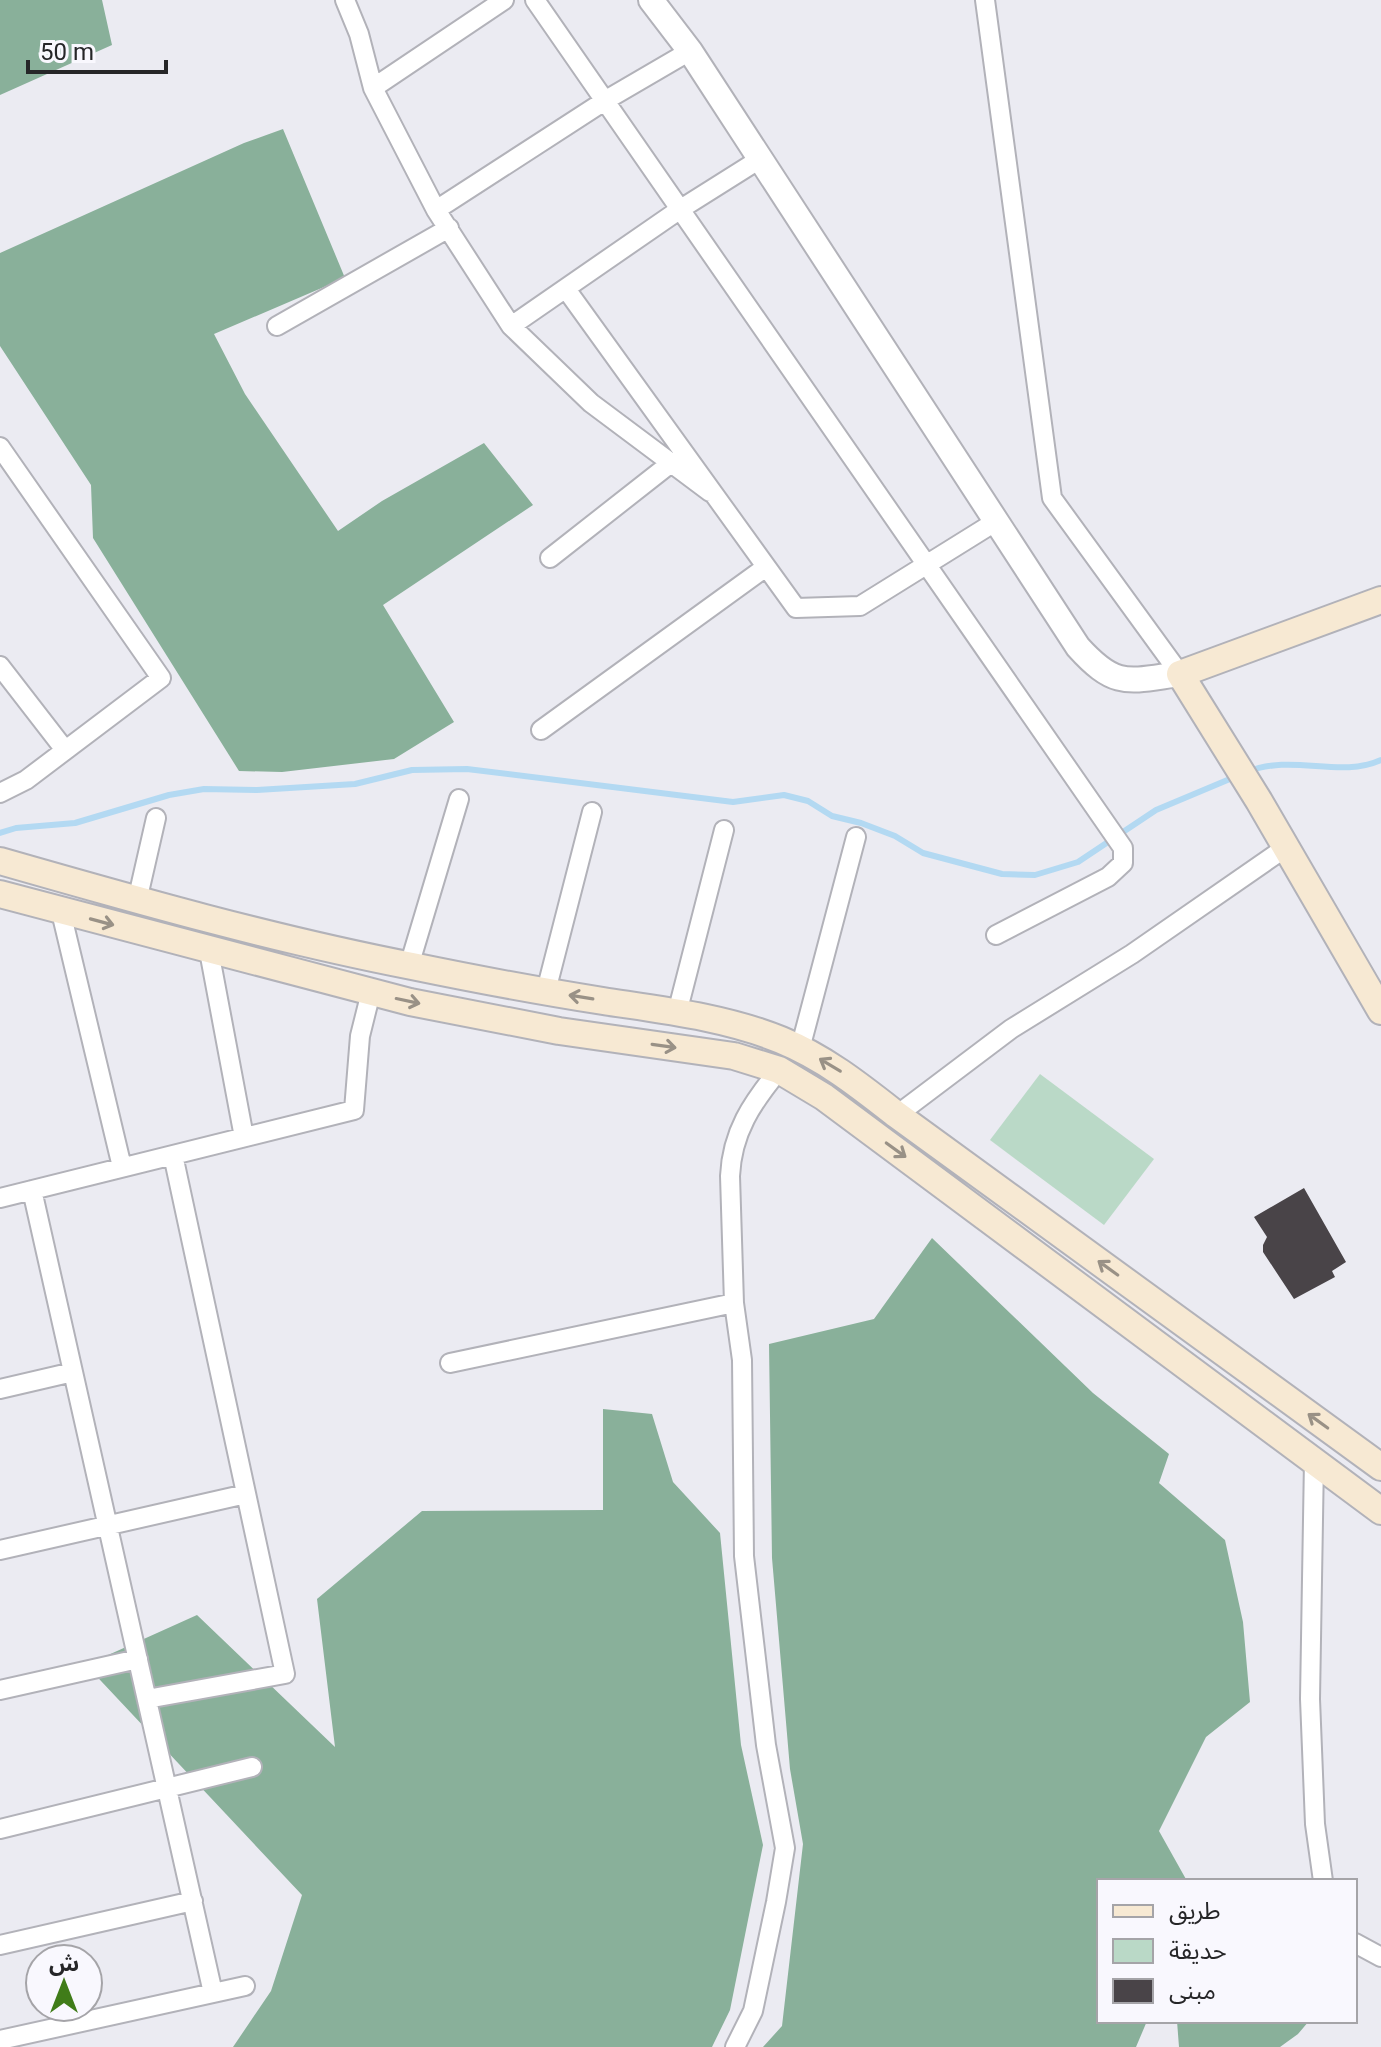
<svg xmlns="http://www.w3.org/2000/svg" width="1381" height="2047" font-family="Roboto,'Noto Sans Arabic',sans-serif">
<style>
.green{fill:#bad9c7}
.forest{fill:#89b09a}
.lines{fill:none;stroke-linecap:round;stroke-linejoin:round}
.stream{stroke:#b3d9f2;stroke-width:6}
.building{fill:#494448}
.minor-casing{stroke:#b2b2b9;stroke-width:22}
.tertiary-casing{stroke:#b2b2b9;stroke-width:28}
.secondary-casing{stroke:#b2b2b9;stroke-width:30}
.minor{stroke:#fff;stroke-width:18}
.tertiary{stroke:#fff;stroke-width:24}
.secondary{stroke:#f7e9d3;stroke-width:26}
.oneway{stroke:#999186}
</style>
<rect width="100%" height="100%" fill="#ebebf2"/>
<path class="green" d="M1040,1074l114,85 -50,66 -114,-85z"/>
<path class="forest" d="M0,0h102l10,45 -112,50z
M283,129l62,149 -131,56 31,60 93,137 44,-30 102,-58 49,62 -150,100 71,117 -60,37 -112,13 -43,-1 -146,-233 -2,-53 -91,-139v-93l244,-110z
M932,1238l161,155 76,61 -10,29 66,57 18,82 7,80 -44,35 -47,94 28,50h-88v140h48l-11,26h-373l19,-21 21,-182 -13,-75 -18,-211 -3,-214 105,-25z
M603,1409l49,5 21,68 47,51 21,212 22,100 -33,165 -18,37h-479l38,-56 31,-96 -216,-230 111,-50 138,132 -18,-148 105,-88 181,-1z
M1177,2021h132l-11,13 -18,13h-101z"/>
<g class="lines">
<path class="stream" d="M1247,772c46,-19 92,7 134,-12
M0,833l16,-5 59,-5 94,-28 35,-6 53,1 98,-6 57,-14 55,-1 266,33 51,-7 24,6 24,15 29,7 34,13 28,17 79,21 33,1 43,-13 78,-52 81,-34"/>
</g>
<path class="building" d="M1304,1188l42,74 -14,9 3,6 -41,22 -31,-47v-7l4,-8 -13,-20z"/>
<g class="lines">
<defs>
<path id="minor" d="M345,0l14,34 14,54 63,122 75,116 80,77 119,89
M535,0l588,848v15l-15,14 -112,58
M985,0l67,498 128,176
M373,88l131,-88
M436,210l170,-110 84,-49
M566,289l230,319 64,-2 135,-84
M277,326l172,-98
M511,326l168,-116 81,-51
M0,447l161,231 -135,102 -26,13
M550,558l121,-95
M0,666l65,84
M541,730l225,-163
M137,901l19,-83
M61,912l61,255
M209,951l35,186
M409,966l50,-167
M546,991l46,-179
M677,1013l47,-183
M800,1049l56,-212
M897,1115l114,-86 121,-75 153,-106
M32,1190l181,803
M0,1198l354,-88 6,-74 11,-44
M450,1363l284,-60
M0,1389l73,-17
M1314,1460l-4,239 5,125 8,57
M0,1550l246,-56
M0,1690l138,-31
M147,1699l138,-25 -112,-519
M0,1829l252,-62
M1355,1943l26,14
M0,1945l193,-44
M0,2040l245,-54
M735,2047l18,-36 23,-109 9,-54 -19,-103 -22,-189 -2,-196 -8,-57 -4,-127c2,-44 22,-73 49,-106"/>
<path id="tertiary" d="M651,0l39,51 388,596c38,42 50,34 102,27"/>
<path id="secondary" d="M1381,600l-201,74 79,127 122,210
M0,861c136,39 273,78 412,105 63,13 127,25 191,35 59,9 122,16 178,39 44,18 79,46 116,75l484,352
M0,894l410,108 149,29 175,25 45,14 45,27 557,414"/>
</defs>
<use href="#minor" class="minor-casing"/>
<use href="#tertiary" class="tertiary-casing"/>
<use href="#secondary" class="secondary-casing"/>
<use href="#minor" class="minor"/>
<use href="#tertiary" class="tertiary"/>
<use href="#secondary" class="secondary"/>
</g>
<defs><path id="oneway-shaft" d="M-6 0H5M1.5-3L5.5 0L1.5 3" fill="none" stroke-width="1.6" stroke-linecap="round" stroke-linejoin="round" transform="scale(2)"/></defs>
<g class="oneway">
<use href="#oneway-shaft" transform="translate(102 922) rotate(15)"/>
<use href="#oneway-shaft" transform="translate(581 997) rotate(-171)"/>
<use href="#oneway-shaft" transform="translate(408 1001) rotate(12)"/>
<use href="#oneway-shaft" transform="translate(664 1046) rotate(8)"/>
<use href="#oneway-shaft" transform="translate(830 1065) rotate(-149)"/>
<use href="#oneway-shaft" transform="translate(896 1150) rotate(36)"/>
<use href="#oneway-shaft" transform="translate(1108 1268) rotate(-144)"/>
<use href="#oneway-shaft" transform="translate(1318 1421) rotate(-144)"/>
</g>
<rect x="1097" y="1879" width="260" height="144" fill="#f9f8fe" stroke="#a5a4a8" stroke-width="2"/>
<rect x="1113" y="1905" width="40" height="12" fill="#f7e9d3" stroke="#a5a4a8" stroke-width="2"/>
<text x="1169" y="1919" font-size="24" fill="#262628">طريق</text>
<rect x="1113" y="1939" width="40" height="24" fill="#bad9c7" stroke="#a5a4a8" stroke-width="2"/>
<text x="1169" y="1959" font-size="24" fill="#262628">حديقة</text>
<rect x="1113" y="1979" width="40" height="24" fill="#494448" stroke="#a5a4a8" stroke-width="2"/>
<text x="1169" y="1999" font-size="24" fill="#262628">مبنى</text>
<g transform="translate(64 1983)"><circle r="38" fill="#f9f8fe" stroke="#a5a4a8" stroke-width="2"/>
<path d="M0-6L14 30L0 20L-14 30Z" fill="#407c19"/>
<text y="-12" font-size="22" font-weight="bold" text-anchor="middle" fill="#262628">ش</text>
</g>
<path d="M28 60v12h138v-12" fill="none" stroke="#262628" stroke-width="4"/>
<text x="40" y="60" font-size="24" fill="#262628" stroke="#f9f8fe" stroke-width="6" paint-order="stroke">50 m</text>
</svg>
